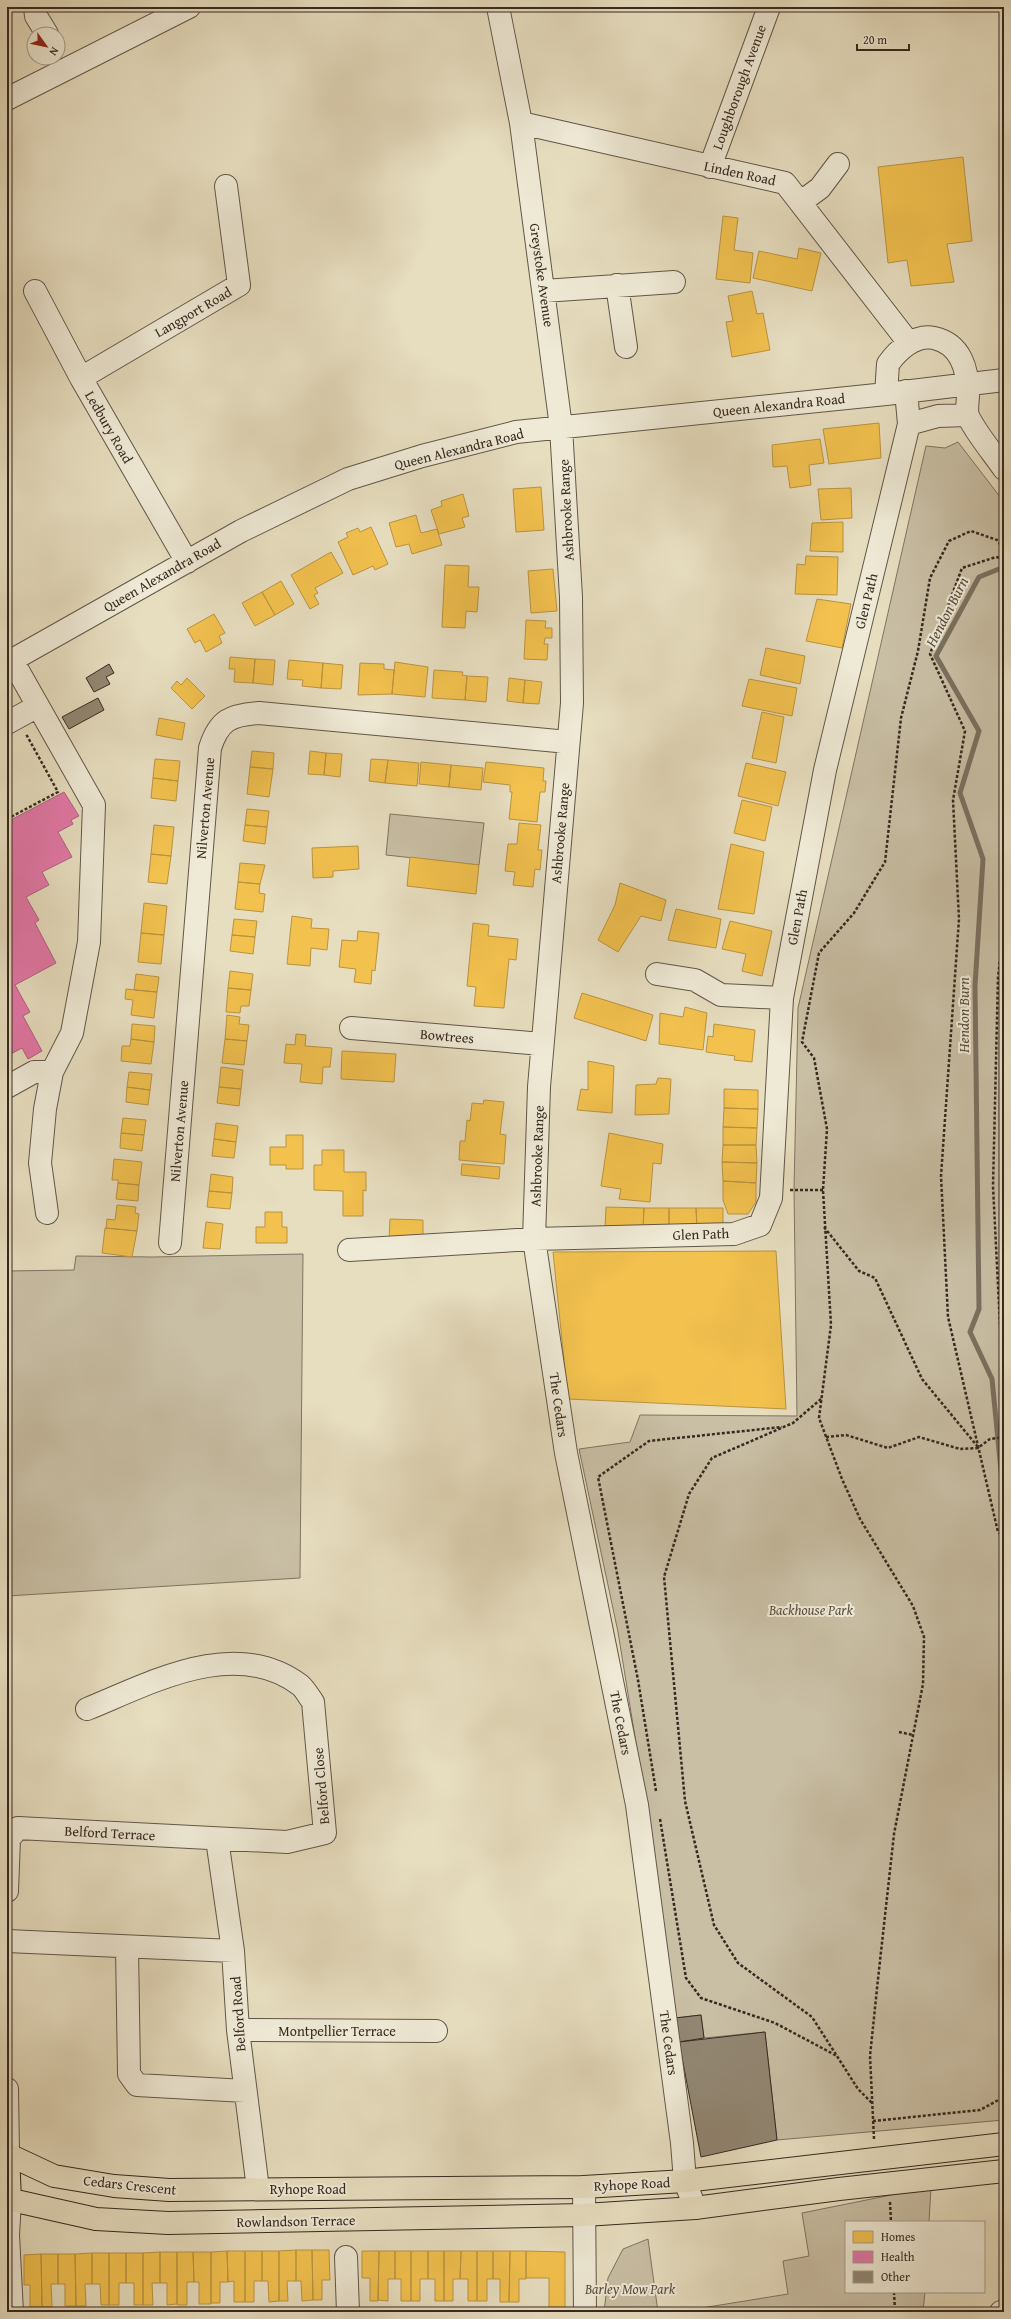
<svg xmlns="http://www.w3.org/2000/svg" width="1011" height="2319" font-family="'Gentium Book Plus',serif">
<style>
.green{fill:#c9bfa5;stroke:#807462}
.homes{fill:#f2c14e;stroke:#ba9340}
.health{fill:#e377a8;stroke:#af607f}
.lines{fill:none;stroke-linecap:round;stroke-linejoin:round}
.stream{stroke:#7c7060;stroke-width:5}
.building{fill:#928773;stroke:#362920}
.minor-casing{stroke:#625648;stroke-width:24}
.major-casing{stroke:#362920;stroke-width:24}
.path{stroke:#362920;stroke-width:2.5;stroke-dasharray:3 2;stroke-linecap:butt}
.minor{stroke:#efead6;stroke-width:22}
.major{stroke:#e7dec0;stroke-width:22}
.labels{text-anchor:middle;stroke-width:4;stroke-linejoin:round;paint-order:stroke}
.street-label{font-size:14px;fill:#362920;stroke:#efead6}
.park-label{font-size:14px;font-style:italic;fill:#5b4e41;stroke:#efead6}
.water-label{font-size:15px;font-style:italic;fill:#594d40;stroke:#efead6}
</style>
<rect width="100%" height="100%" fill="#e7dec0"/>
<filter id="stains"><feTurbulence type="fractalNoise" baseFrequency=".005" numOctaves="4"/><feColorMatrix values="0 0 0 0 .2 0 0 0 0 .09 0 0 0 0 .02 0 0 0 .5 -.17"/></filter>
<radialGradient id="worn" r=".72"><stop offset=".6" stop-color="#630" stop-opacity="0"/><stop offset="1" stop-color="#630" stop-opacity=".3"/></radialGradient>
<path class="green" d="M958,442l46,60v1618l-227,20 -12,-108 -61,6 -3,-23 -26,3 -29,-213 -28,-173 -39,-183 51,-7 10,-27 157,1 -3,-227 4,-181 128,-562 19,2z
M390,814l94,9 -5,42 -93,-10z
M303,1254l-3,324 -293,18v-325l67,-1 2,-14 76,1z
M931,2187l-2,35h-83v70h79l-2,20h-246l111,-18 -5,-33 26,-5 -7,-43z
M648,2239l10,73h-54l4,-34 15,-29z"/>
<path class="homes" d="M963,157l9,84 -25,3 7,38 -43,4 -4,-26 -19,3 -10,-96z
M723,216l15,2 -4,32 19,3 -3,30 -34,-4z
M799,248l22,5 -9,38 -59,-13 6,-27 38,8z
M752,291l5,23 6,-1 7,37 -38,7 -6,-35 7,-1 -5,-25z
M879,423l2,35 -52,6 -6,-35z
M820,439l4,24 -15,2 2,20 -21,3 -3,-22 -14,1 -1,-22z
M541,487l3,43 -28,2 -3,-43z
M851,488l1,30 -31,2 -3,-31z
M463,494l6,22 -7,2 3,9 -26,7 -8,-24 11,-4 -1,-5z
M416,515l5,18 16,-4 5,16 -30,9 -3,-10 -13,3 -7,-24z
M843,522v30l-33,-1 2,-28z
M371,527l17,37 -13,6 -2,-4 -20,9 -15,-33 10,-5 -2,-4 12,-5 2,4z
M331,552l12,21 -28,15 3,5 -4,2 5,9 -9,5 -19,-34z
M806,556l32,1 -1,38 -42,-1 2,-30 8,1z
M445,565l24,1 -1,21h11l-2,25 -11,-1 -1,17 -23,-1z
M553,569l4,42 -26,2 -3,-42z
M281,581l13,23 -19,11 -13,-23z
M262,592l13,23 -20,11 -13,-23z
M817,599l34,5 -9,44 -36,-7z
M214,614l11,19 -6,3 3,7 -16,9 -6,-12 -5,3 -8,-14z
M526,620l20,1 -1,7h7v10h-7l-1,6h4l-1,16 -23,-1z
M766,648l39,8 -5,28 -40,-9z
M230,657l25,2 -2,24 -19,-1 1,-13h-6z
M255,659l20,1 -2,25 -20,-2z
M289,660l34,3 -2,25 -19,-2 1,-6 -16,-1z
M395,662l33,5 -3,30 -33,-3z
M323,663l20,2 -2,24 -20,-1z
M360,663l24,1v5l10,1 -2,24 -34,1z
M434,670l29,2 -1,3 5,1 -2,24 -33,-2z
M467,676l21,1 -2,25 -21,-2z
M187,678l18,18 -13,13 -21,-21 6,-7 4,4z
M509,678l16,2 -2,23 -16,-2z
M749,679l48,9 -5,28 -50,-10z
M525,680l17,2 -3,22 -16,-1z
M762,712l22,5 -8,46 -24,-5z
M159,718l26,5 -3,17 -26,-5z
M252,751l22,2 -1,16 -23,-2z
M310,751l16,2 -2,22 -16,-1z
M326,753l16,1 -2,23 -16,-2z
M155,759l25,2 -2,20 -25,-3z
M371,759l17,1 -3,23 -16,-2z
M388,760l31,3 -2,23 -32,-3z
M421,762l30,3 -2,22 -30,-3z
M486,762l58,6 -1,13h3l-1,11h-5l-3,30 -28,-3 3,-27h-2v-7l-27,-3z
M746,763l40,9 -8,34 -40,-10z
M451,765l32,3 -2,22 -32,-3z
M250,767l23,2 -4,28 -22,-3z
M153,778l25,3 -2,20 -25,-3z
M742,800l30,7 -7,34 -31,-8z
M247,809l22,2 -2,16 -22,-2z
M519,823l22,2 -3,25h4l-2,20 -5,-1 -2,18 -20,-2 2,-13 -10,-1 3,-27h9z
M154,825l20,2 -3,29 -20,-2z
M245,825l22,2 -2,17 -22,-3z
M731,844l33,8 -10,62 -36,-5z
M358,846l1,23 -26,2v6l-20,1 -1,-30z
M151,854l20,2 -4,28 -19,-2z
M410,857l69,8 -3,29 -69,-8z
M240,863l25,2 -5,19 -22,-2z
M238,882l22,2 -1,9 6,1 -2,18 -28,-3z
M620,883l46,17 -5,21 -20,-5 -23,36 -20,-12 17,-35z
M144,903l23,3 -3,29 -23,-2z
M676,909l45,10 -5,29 -48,-8z
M292,916l20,3 -1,9 18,1 -2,21 -16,-2 -1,18 -23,-2z
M234,919l23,2 -2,16 -23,-2z
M730,921l42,10 -10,45 -20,-5 4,-17 -24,-5z
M473,923l16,2 -1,11 30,3 -2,21 -7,-1 -5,49 -30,-2 2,-19 -9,-1z
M358,931l21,2 -4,38 -3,-1 -1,14 -17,-2 2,-13 -17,-2 3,-27 15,1z
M141,933l23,2 -3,29 -23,-2z
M232,935l23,2 -2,17 -23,-3z
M230,971l23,3 -2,16 -23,-2z
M136,974l23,3 -2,15 -23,-2z
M228,988l23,2 -2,16h-8l-1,7 -14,-1z
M126,989l31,3 -3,26 -23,-3 2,-15 -8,-1z
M582,993l71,22 -7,26 -72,-23z
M685,1007l22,6 -4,37 -44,-6 1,-31 23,4z
M227,1015l13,2 -1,7 10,1 -2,16 -22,-2z
M132,1024l23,2 -1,16 -23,-3z
M714,1024l41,6 -3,32 -18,-2 1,-4 -29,-4 2,-16 5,1z
M296,1034l10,1 -1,11 27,2 -2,19h-7l-1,17 -22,-2 2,-18 -18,-1 2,-19 9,1z
M131,1039l23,3 -3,22 -30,-3 1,-15h8z
M225,1039l22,2 -3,24 -22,-2z
M342,1051l54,3 -2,28 -53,-3z
M588,1061l26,5 -2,47 -35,-3 4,-21 7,1z
M221,1067l22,3 -2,19 -22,-2z
M129,1072l23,2 -2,16 -23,-3z
M658,1078l13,1 -2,35 -34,1 1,-30 20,-1z
M127,1087l23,3 -2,15 -22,-3z
M219,1087l22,2 -2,17 -22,-3z
M724,1089l34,1v19l-34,-1z
M484,1100l20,2 -4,32 6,1 -2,29 -45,-4 1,-19h5l2,-21 3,1 2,-18 11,1z
M724,1108l34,1 -1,19 -34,-1z
M123,1118l23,2 -2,15 -23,-2z
M216,1123l22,3 -2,16 -22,-3z
M723,1127l34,1 -1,17h-33z
M121,1133l23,2 -2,16 -22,-3z
M609,1133l54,11 -2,20 -8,-1 -3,39 -31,-3 2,-10 -20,-3z
M286,1135h17v34h-17v-4h-16v-18h16z
M214,1139l22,3 -2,16 -22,-2z
M723,1145h33l1,18 -35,-1z
M322,1150h22v22h22v19l-3,-1v26h-20v-25l-29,-1v-25h8z
M114,1159l28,3 -3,23 -21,-2v-3h-6z
M722,1162l35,1 -1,20 -33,-2z
M462,1164l38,3 -1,12 -38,-4z
M211,1174l22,3 -1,16 -23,-2z
M723,1181l33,2v19l-8,12h-20l-5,-14z
M118,1183l21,2 -1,16 -22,-2z
M209,1191l23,2 -2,16 -23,-2z
M117,1205l19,2 -1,6 4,1 -2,17 -31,-3 1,-9 8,1z
M606,1207l38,1 -1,21 -38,-1z
M644,1208h25v21h-26z
M669,1208h27l1,20 -28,1z
M696,1208h27v20h-26z
M265,1212h17v15h5v16h-31v-16h9z
M390,1219l33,1v21l-34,-2z
M206,1222l17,2 -3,25 -17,-1z
M105,1228l32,3 -5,26 -30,-4z
M776,1251l10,158 -218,-10 -15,-147z
M296,2250v31h-9l1,20h-9v-50z
M296,2250h16l1,50 -11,1 -1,-20h-5z
M312,2250h17l1,30h-8v20h-9z
M227,2251l1,31h-8v21h-9v-51z
M227,2251h18v51h-11v-21l-6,1z
M245,2251h17v30h-8v21h-9z
M262,2251h17v50l-10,1 -1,-21h-6z
M362,2251h17l-1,50h-8v-23h-8z
M379,2251h16v28h-7v22l-10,-1z
M395,2251h16v50h-10v-22h-6z
M411,2251h17v28h-8v22h-9z
M428,2251h16v50h-9v-22h-7z
M444,2251h17l-1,28h-7v22h-9z
M461,2251h16v50h-9v-22h-8z
M477,2251h16v28h-6v22h-10z
M493,2251h17l-1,51h-9v-23h-7z
M510,2251h16v28h-7v23h-10z
M526,2251l39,1v57h-16v-31h-23z
M160,2252v31h-8l1,22h-10v-52z
M160,2252h17v52l-10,1v-22h-7z
M177,2252h16l1,30h-7v23h-10z
M193,2252h18v52h-12v-22h-5z
M92,2253v31h-7l1,22h-10l-1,-52z
M92,2253h17v52h-8l-1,-21h-8z
M109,2253h17v30h-7v22h-10z
M126,2253h17v52h-9v-22h-8z
M41,2254l1,53h-12v-22h-6v-30z
M41,2254h17v30h-7l1,23h-10z
M58,2254h17l1,52h-11v-22h-7z"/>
<path class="health" d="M64,792l15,24 -8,4 2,4 -15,8 14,25 -30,15 7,13 -23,12 13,23 -4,3 21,40 -41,22 15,27 -7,4 19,35 -14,8 -6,-11 -15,8v-23l3,-1 -3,-5v-205z"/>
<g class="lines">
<path class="stream" d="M1004,567l-25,10 -43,79 43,75 -19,62 23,66 -8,127 4,323 -9,23 22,47 12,122"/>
</g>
<path class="building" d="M109,664l5,9 -8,4 4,7 -16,8 -8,-14z
M98,698l6,12 -35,19 -7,-12z
M701,2015l3,23 -25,4 -4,-24z
M765,2032l12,108 -76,17 -22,-115z"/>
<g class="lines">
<defs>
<path id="minor" d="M35,7l1,9 11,18
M498,7l23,116 40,304 10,170 1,106 -33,384 -5,152 32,214 71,352 45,338 3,38 10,27
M7,99l182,-92
M521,123l264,60 124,160
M710,167l59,-160
M801,202l19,-14 18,-24
M617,285l9,62
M35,291l46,87 106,184
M544,291l130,-9
M81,378l158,-93 -13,-99
M886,394l2,-30c10,-14 27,-30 46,-26 27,6 34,31 34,57 0,6 -2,15 0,21 8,17 25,37 36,53
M909,424l29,-8 29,-1
M7,663l234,-132 107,-52 74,-23 94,-24 370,-38 118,-14
M38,706l56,99 -5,137 -17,91 -20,39 -7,37 -5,54 7,50
M7,723l31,-17 -26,-46
M657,974l38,6 26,15 61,3
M351,1028l191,16
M7,1087l27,-15h18
M170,1243l40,-495c9,-28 20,-33 49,-35l309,29
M349,1250l185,-11 200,-5 26,-9 11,-27 11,-200 43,-228 84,-346 -3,-33
M217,1839l16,112 5,79 20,159
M7,1891l2,-52 9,-11 269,14 38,-9 -12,-131c-4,-5 -8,-13 -13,-17 -65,-49 -149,-2 -213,24
M7,1941l226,10
M127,1947l2,127 8,11 108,6
M238,2030l198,1
M7,2089l1,65
M584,2187l1,125
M10,2200l-2,35 4,77
M346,2257l2,55
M1001,2312h3"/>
<path id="major" d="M7,2154l47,22 60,10 55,4 415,-3 101,-6 319,-37
M8,2154l2,46
M7,2199l89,20 72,4 416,-8 111,-7 144,-19 165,-18"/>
</defs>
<use href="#minor" class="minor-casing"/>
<use href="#major" class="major-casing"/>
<path class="path" d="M1004,559l-8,-2 -34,11 -32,86 35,77 -12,69 6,119 -18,257 7,141 50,215 6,5
M1004,719l-2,8 2,33
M7,819l51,-27 -32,-58
M1004,927l-6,50 -5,209 8,159 3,6
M790,1190h33
M824,1227l35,44 16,7 47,101 56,68
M821,1399l-28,24 -81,35 -23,36 -25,83 21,224 29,124 24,38 74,54 46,72 14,14
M826,1437l20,-2 42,13 31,-11 41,12 18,-1 12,-9 14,-2
M899,1732l14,3
M656,1791l-18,-111 -40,-203 51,-36 133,-14
M660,1819l26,159 15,20 74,25 62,33
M873,2121l107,-11 24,-13
M874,2139l-4,-83 8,-77 16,-145 29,-150 1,-47 -11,-31 -53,-87 -18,-40 -23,-61 12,-93 -8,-135 4,-61 -13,-71 -12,-16 17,-89 35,-40 31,-51 16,-144 17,-67 12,-73 19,-37 22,-10 26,9 7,10
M890,2202l1,20
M894,2292l1,20"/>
<use href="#minor" class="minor"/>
<use href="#major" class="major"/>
</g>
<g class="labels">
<g class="street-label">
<text transform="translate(739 87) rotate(-70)" y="5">Loughborough Avenue</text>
<text transform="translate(740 173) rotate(12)" y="5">Linden Road</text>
<text transform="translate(542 275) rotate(82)" y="5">Greystoke Avenue</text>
<text transform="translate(193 312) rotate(-30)" y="5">Langport Road</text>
<text transform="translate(779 405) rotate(-6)" y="5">Queen Alexandra Road</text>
<text transform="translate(109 427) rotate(60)" y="5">Ledbury Road</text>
<text transform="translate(459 449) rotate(-14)" y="5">Queen Alexandra Road</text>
<text transform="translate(566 510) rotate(-93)" y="5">Ashbrooke Range</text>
<text transform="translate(162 575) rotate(-30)" y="5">Queen Alexandra Road</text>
<text transform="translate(866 601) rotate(-76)" y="5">Glen Path</text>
<text transform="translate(205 808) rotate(-85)" y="5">Nilverton Avenue</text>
<text transform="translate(560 833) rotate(-85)" y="5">Ashbrooke Range</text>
<text transform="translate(797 917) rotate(-79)" y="5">Glen Path</text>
<text transform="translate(447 1036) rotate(5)" y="5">Bowtrees</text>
<text transform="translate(179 1131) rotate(-85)" y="5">Nilverton Avenue</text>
<text transform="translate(537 1156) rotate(-88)" y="5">Ashbrooke Range</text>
<text transform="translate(701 1234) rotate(-2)" y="5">Glen Path</text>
<text transform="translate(559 1405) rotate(82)" y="5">The Cedars</text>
<text transform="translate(621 1723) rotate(79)" y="5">The Cedars</text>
<text transform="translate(321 1786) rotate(-95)" y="5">Belford Close</text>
<text transform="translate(110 1833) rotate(3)" y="5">Belford Terrace</text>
<text transform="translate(238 2014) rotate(-94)" y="5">Belford Road</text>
<text x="337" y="2036">Montpellier Terrace</text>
<text transform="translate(669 2043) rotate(82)" y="5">The Cedars</text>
<text transform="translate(632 2184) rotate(-3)" y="5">Ryhope Road</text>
<text transform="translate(130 2185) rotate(6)" y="5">Cedars Crescent</text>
<text x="308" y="2194">Ryhope Road</text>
<text transform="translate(296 2221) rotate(-1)" y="5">Rowlandson Terrace</text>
</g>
<g class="park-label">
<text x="811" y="1615">Backhouse Park</text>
<text x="630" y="2294">Barley Mow Park</text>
</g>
<g class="water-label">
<text transform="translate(947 612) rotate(-63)" y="5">Hendon Burn</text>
<text transform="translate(964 1015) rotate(-90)" y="5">Hendon Burn</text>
</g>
</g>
<rect width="1011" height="2319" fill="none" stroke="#e7dec0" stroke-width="24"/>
<rect x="8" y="8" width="995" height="2303" fill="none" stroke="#362920" stroke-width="2"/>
<rect x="12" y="12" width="987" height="2295" fill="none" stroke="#362920"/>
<rect x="845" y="2221" width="140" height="72" fill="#efead6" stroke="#a59d8d"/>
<rect x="853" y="2231" width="20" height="12" fill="#f2c14e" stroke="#a59d8d"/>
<text x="881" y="2241" font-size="12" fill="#362920">Homes</text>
<rect x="853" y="2251" width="20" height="12" fill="#e377a8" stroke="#a59d8d"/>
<text x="881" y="2261" font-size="12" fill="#362920">Health</text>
<rect x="853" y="2271" width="20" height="12" fill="#928773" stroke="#a59d8d"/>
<text x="881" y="2281" font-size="12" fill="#362920">Other</text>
<g transform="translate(46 46) rotate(123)"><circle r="19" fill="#efead6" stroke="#a59d8d"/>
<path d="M0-3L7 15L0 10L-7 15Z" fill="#8f2418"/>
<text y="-6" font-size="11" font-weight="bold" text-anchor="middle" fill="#362920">N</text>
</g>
<path d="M857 44v6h52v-6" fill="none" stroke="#362920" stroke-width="2"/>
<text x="863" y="44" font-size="12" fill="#362920" stroke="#efead6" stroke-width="3" paint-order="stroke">20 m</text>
<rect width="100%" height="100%" filter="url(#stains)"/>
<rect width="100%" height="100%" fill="url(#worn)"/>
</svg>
